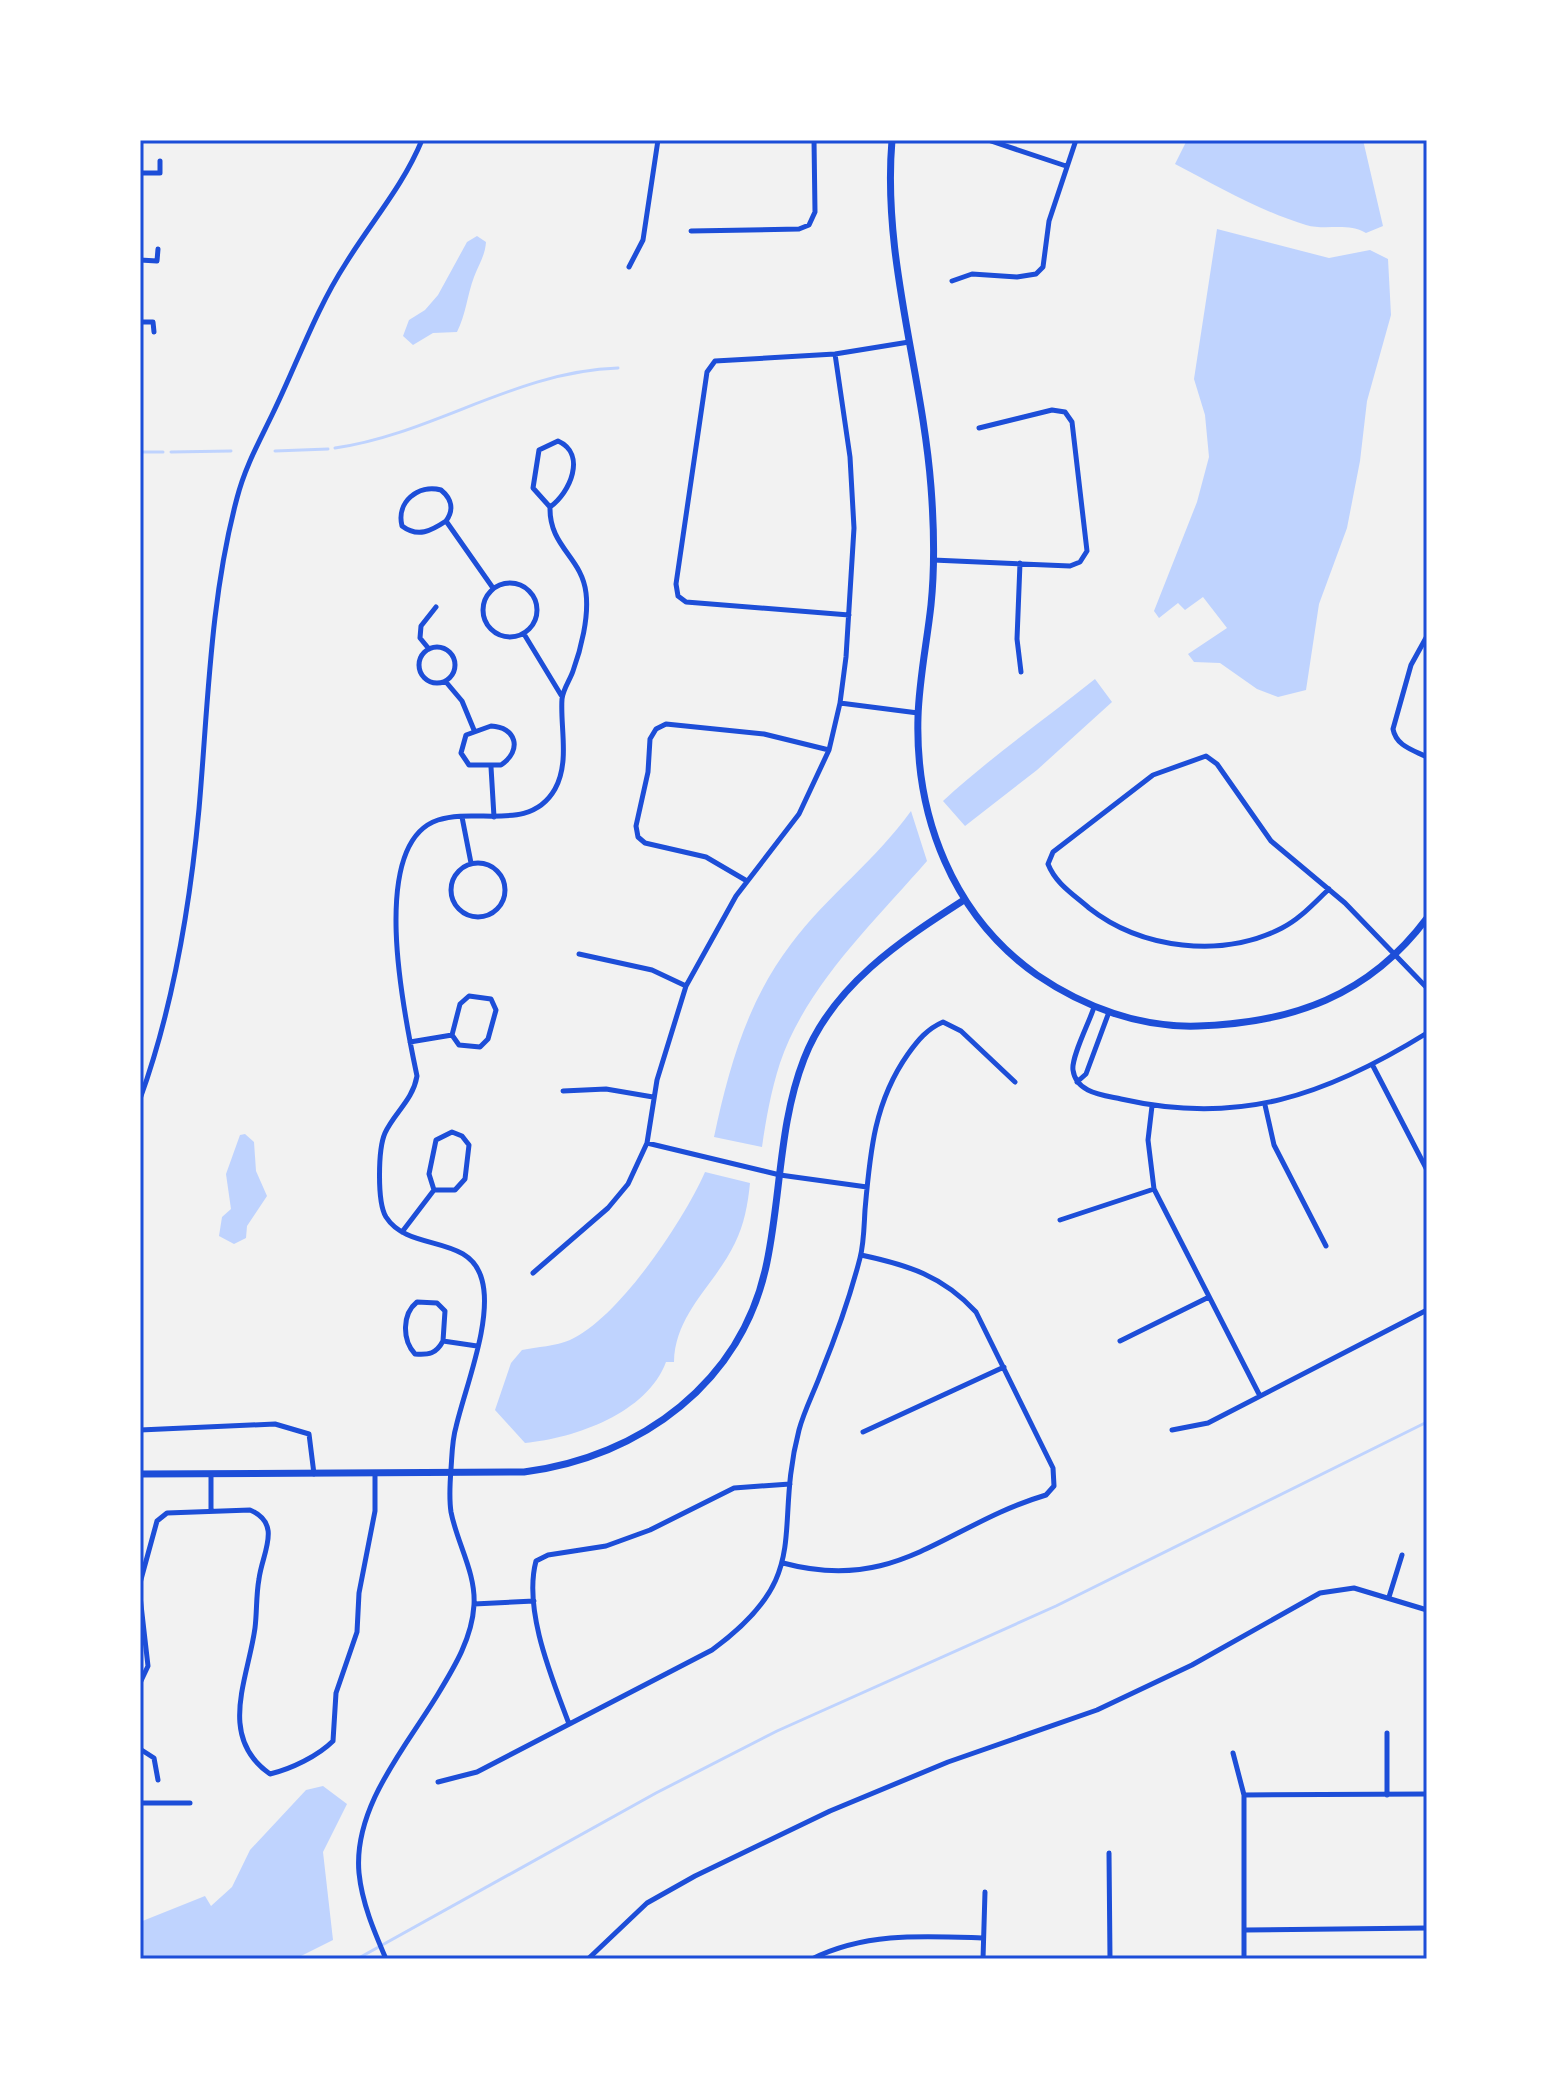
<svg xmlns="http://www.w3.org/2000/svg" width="1567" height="2099" font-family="'Work Sans',sans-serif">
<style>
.water{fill:#bfd3fe}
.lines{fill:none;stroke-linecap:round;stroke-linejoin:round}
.stream{stroke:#bfd3fe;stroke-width:3}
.minor{stroke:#1d4ed8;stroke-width:5}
.tertiary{stroke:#1d4ed8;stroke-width:7}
.neatline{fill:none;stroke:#1d4ed8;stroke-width:3}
</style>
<rect width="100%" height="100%" fill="#f2f2f2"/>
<path class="water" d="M1187,140h176l20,86 -17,7c-19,-11 -40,-2 -60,-8 -46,-14 -89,-39 -131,-61z
M1217,229l112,29 41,-8 18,9 3,56 -24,86 -7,60 -13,67 -28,76 -13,86 -28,7 -21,-8 -37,-26 -26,-1 -6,-8 39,-26 -24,-31 -18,13 -7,-7 -19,15 -5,-7 43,-109 12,-45 -4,-42 -11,-36z
M477,236l9,6c-1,14 -7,22 -12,35 -7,19 -8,37 -17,55l-24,1 -20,12 -10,-9 6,-16 16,-10 13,-15 29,-53z
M1095,679l17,23 -75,68 -72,56 -22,-25c49,-45 101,-81 152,-122z
M911,811l16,50c-53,61 -121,125 -147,202 -9,28 -14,56 -18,84l-48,-10c15,-70 33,-135 77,-193 36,-48 85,-84 120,-133z
M245,1134l9,8 2,29 11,25 -20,30 -1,12 -12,6 -15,-8 3,-19 9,-8 -5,-35 14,-39z
M705,1172l45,11c-2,21 -6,42 -15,60 -20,42 -60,70 -61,119h-8c-19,51 -90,76 -141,81l-30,-33 16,-47 11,-13c15,-3 34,-4 48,-10 49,-22 114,-120 135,-168z
M323,1786l24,18 -24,48 10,88 -38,19h-155v-37l65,-26 6,10 21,-19 18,-37 56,-60z"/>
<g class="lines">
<path class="stream" d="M335,448c98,-14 182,-77 283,-80
M275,451l53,-2
M140,452h23
M171,452l60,-1
M357,1959l299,-166 121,-62 279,-125 371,-184"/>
<path class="minor" d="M988,140l78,26
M140,173h20v-12
M691,231l108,-2 10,-4 6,-13 -1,-72
M140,260l17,1 1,-12
M629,267l14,-27 15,-100
M952,281l20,-7 45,3 19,-3 7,-7 6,-46 27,-81
M140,322h13l1,10
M446,521c-15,10 -28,17 -44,5 -6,-24 16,-42 39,-36 11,9 13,20 5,31l47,67
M933,560l137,6 10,-4 7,-11 -15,-129 -7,-10 -13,-2 -73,18
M1020,563l-3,76 4,33
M483 610a27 27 0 1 1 54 0a27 27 0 1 1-54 0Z
M849,615l-163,-13 -8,-6 -2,-12 31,-212 8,-11 120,-7 74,-12
M524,634l37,61
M1427,636l-16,29 -18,64c3,17 20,21 34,28
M419 665a18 18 0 1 1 36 0a18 18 0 1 1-36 0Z
M429,649l-9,-11 1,-12 15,-19
M446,682l16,19 12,29
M840,703l78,10
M491,726c25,1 32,24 10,39h-32l-8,-12 5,-18z
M491,767l3,50
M462,817l9,46
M451 890a27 27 0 1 1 54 0a27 27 0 1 1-54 0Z
M747,881l-41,-24 -61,-14 -7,-6 -2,-11 12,-54 2,-33 6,-10 10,-5 98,10 65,16
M1329,889c-15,14 -29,30 -47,39 -60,31 -141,21 -193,-20 -16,-14 -33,-24 -41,-44l5,-12 100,-77 53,-19 11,8 54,77 74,62 82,85
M579,954l73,16 34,16
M1094,1007c-4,14 -23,50 -21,63 3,23 30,25 48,29 119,27 206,-4 306,-66
M410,1042l42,-7 7,10 21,2 8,-8 8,-29 -5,-11 -22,-3 -9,8 -8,31
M1373,1066l54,104
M1077,1082l9,-8 23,-62
M563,1091l43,-2 47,8
M140,1099c33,-91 50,-193 59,-290 9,-103 11,-210 38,-311 8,-31 22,-56 35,-83 25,-51 43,-104 74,-152 26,-42 57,-77 76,-123
M1265,1105l9,40 52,101
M1152,1106l-4,34 6,49 106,207
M647,1143l133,32 87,12
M1060,1220l94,-31
M402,1232l32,-42h21l10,-11 4,-34 -7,-9 -10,-4 -16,8 -7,34 5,16
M533,1273l75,-65 20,-24 19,-41 10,-63 29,-94 50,-90 63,-82 30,-64 11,-47 6,-46 8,-129 -4,-71 -15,-103
M443,1341c-7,13 -14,14 -28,13 -13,-14 -13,-40 2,-52l20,1 8,8 -2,30 34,5
M1120,1341l89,-44
M140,1430l135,-6 34,10 5,40
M1172,1430l36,-7 219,-113
M863,1432l141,-65
M211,1511v-37
M783,1563c115,31 162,-38 263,-68l8,-9 -1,-18 -77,-156c-33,-36 -68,-47 -115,-57
M140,1583l17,-62 10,-8 83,-3c33,14 12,43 9,69 -3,16 -2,33 -4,49 -7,51 -38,109 15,146 21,-5 48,-18 63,-33l3,-48 21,-61 2,-39 16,-82v-37
M140,1596l8,70 -8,17
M1389,1597l13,-42
M474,1604l60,-3
M569,1724c-17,-46 -46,-114 -33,-163l12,-6 58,-9 44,-16 84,-42 56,-4
M140,1749l14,9 4,22
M1233,1753l11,42v164
M438,1782l39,-10 235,-122c104,-76 60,-117 87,-220 5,-19 15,-38 22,-57 15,-37 29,-76 39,-115 4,-15 4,-32 5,-48 5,-57 9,-108 43,-156 10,-14 19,-25 35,-32l18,9 54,51
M1244,1795l183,-1
M1387,1795v-62
M140,1803h50
M1109,1853l1,106
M1246,1930l181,-2
M386,1959c-12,-28 -24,-56 -27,-86 -6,-66 47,-126 79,-179 17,-28 34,-56 36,-89 2,-32 -17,-62 -23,-93 -2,-13 -1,-30 0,-43 1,-13 1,-29 5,-42 9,-39 37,-107 26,-147 -12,-47 -73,-27 -96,-63 -9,-15 -8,-68 -1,-84 9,-20 28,-33 32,-57 -11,-53 -51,-232 21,-256 39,-13 92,13 117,-31 15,-27 5,-62 7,-90 1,-10 8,-19 11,-28 8,-22 16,-54 13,-78 -4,-36 -37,-46 -36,-86 20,-14 37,-53 8,-66l-19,9 -6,38 17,19
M588,1959l59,-56 48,-27 135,-65 118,-49 149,-52 95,-45 128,-72 34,-5 73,22
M812,1959c54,-27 112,-23 170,-21
M983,1959l2,-67"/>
<path class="tertiary" d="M892,140c-10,118 30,230 39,347 3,39 4,79 0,118 -4,37 -12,75 -13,112 -3,100 35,199 119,258 47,32 103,53 161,51 94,-3 171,-30 229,-108
M140,1474l384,-2c117,-15 219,-90 243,-210 14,-67 12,-139 37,-203 28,-73 96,-118 160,-159"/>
</g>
<rect width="1567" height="2099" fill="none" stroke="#ffffff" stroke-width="284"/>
<rect x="142" y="142" width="1283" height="1815" class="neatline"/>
</svg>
